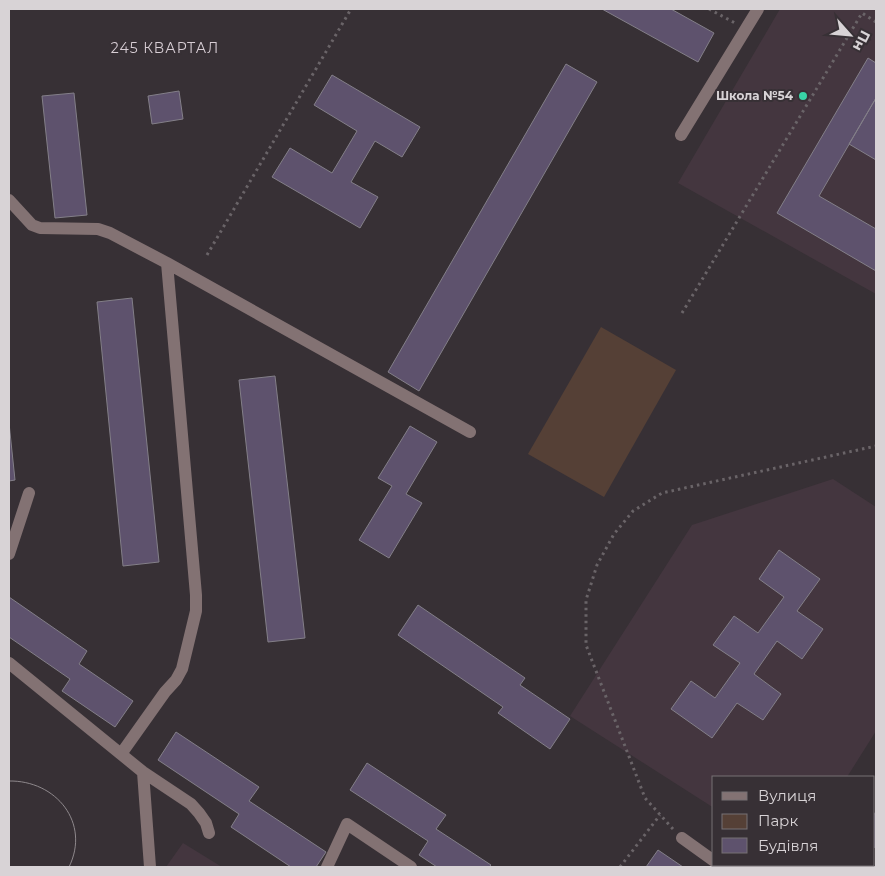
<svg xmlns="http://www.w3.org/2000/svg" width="885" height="876" font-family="Montserrat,sans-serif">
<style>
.built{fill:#44363f}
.green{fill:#554036}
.building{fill:#5e526d;stroke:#837f88}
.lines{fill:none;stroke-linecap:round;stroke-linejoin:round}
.path{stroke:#6a6468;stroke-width:3;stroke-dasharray:2.5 4;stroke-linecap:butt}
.minor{stroke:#837273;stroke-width:12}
.tram{stroke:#8e888c;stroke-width:1}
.poi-dot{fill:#38d4a6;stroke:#373035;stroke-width:2}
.labels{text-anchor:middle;stroke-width:4;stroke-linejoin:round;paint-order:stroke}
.poi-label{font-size:12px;font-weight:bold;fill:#d8d3d6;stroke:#373035;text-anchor:end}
.neighbourhood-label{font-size:14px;letter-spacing:1px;fill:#d8ced5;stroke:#373035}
</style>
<rect width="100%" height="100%" fill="#373035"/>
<path class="built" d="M780,9h96v285l-198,-111z
M833,479l43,28v224l-29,46h-133v31l-144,-92 122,-191z
M183,843l39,24h-56z"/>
<path class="green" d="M601,327l75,43 -72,127 -76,-43z"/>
<path class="building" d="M602,9h69l43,24 -16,29z
M868,58l8,5v35l-57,98 57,33v42l-99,-58z
M566,64l31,18 -178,309 -31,-19z
M332,75l88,52 -18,30 -27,-16 -24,41 27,15 -18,31 -88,-51 18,-29 42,25 25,-42 -43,-26z
M179,91l4,28 -31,5 -4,-28z
M74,93l13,122 -32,3 -13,-122z
M876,98v62l-27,-16z
M132,298l27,264 -36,4 -26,-264z
M275,376l30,262 -37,4 -29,-262z
M9,423l6,57 -6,1z
M410,426l27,16 -31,52 16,9 -33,55 -30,-18 33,-54 -14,-8z
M779,550l41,29 -23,32 26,18 -21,30 -25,-18 -23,33 27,20 -18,26 -26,-17 -25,35 -41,-29 20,-28 24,17 25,-35 -27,-18 21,-29 24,17 26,-36 -25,-18z
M9,597l78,54 -8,13 54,37 -18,26 -53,-36 8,-12 -61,-42z
M418,605l107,73 -5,7 50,34 -20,30 -52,-36 5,-6 -105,-72z
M176,732l83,55 -10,14 77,51 -10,15h-25l-60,-40 8,-13 -81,-54z
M367,763l79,52 -10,14 55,36 -2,2h-52l-18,-12 9,-14 -78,-51z
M876,811v37l-2,-1v-32z
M658,850l25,17h-37z"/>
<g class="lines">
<path class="path" d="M709,9l26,14
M207,255l144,-246
M682,313l180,-300 14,9
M673,829l-28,-31 -59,-153v-45l11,-35 17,-31 19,-23 29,-18 214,-47
M620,867l40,-52"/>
<path class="minor" d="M681,135l77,-126
M9,200l23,25 8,3 58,1 12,4 57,30 303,169
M9,554l20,-61
M9,663l134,109 48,32 8,9 7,10 3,10
M121,754l44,-62 11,-12 6,-11 14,-58v-16l-29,-332
M143,772l7,95
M682,838l32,23
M327,867l20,-43 64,43"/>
<path class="tram" d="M9,781c47,-1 82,42 60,86"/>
</g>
<circle class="poi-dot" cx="803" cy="96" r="5"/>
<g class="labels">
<g class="poi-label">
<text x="793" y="100">Школа №54</text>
</g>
<g class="neighbourhood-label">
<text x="165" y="53">245 КВАРТАЛ</text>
</g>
</g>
<rect width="885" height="876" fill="none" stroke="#d8d3d6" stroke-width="20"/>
<rect x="712" y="776" width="162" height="90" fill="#373035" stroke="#777175"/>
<rect x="722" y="792" width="25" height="8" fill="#837273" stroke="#777175"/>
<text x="758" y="801" font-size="15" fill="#d8d3d6">Вулиця</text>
<rect x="722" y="814" width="25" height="15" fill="#554036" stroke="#777175"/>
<text x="758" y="826" font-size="15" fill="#d8d3d6">Парк</text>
<rect x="722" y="838" width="25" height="15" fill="#5e526d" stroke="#777175"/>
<text x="758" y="851" font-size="15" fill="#d8d3d6">Будівля</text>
<g transform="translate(850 35) rotate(117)" stroke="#373035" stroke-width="4" paint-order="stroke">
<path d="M0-4L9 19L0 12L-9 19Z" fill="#d8d3d6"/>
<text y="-8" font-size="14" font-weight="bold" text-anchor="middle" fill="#d8d3d6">Пн</text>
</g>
</svg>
